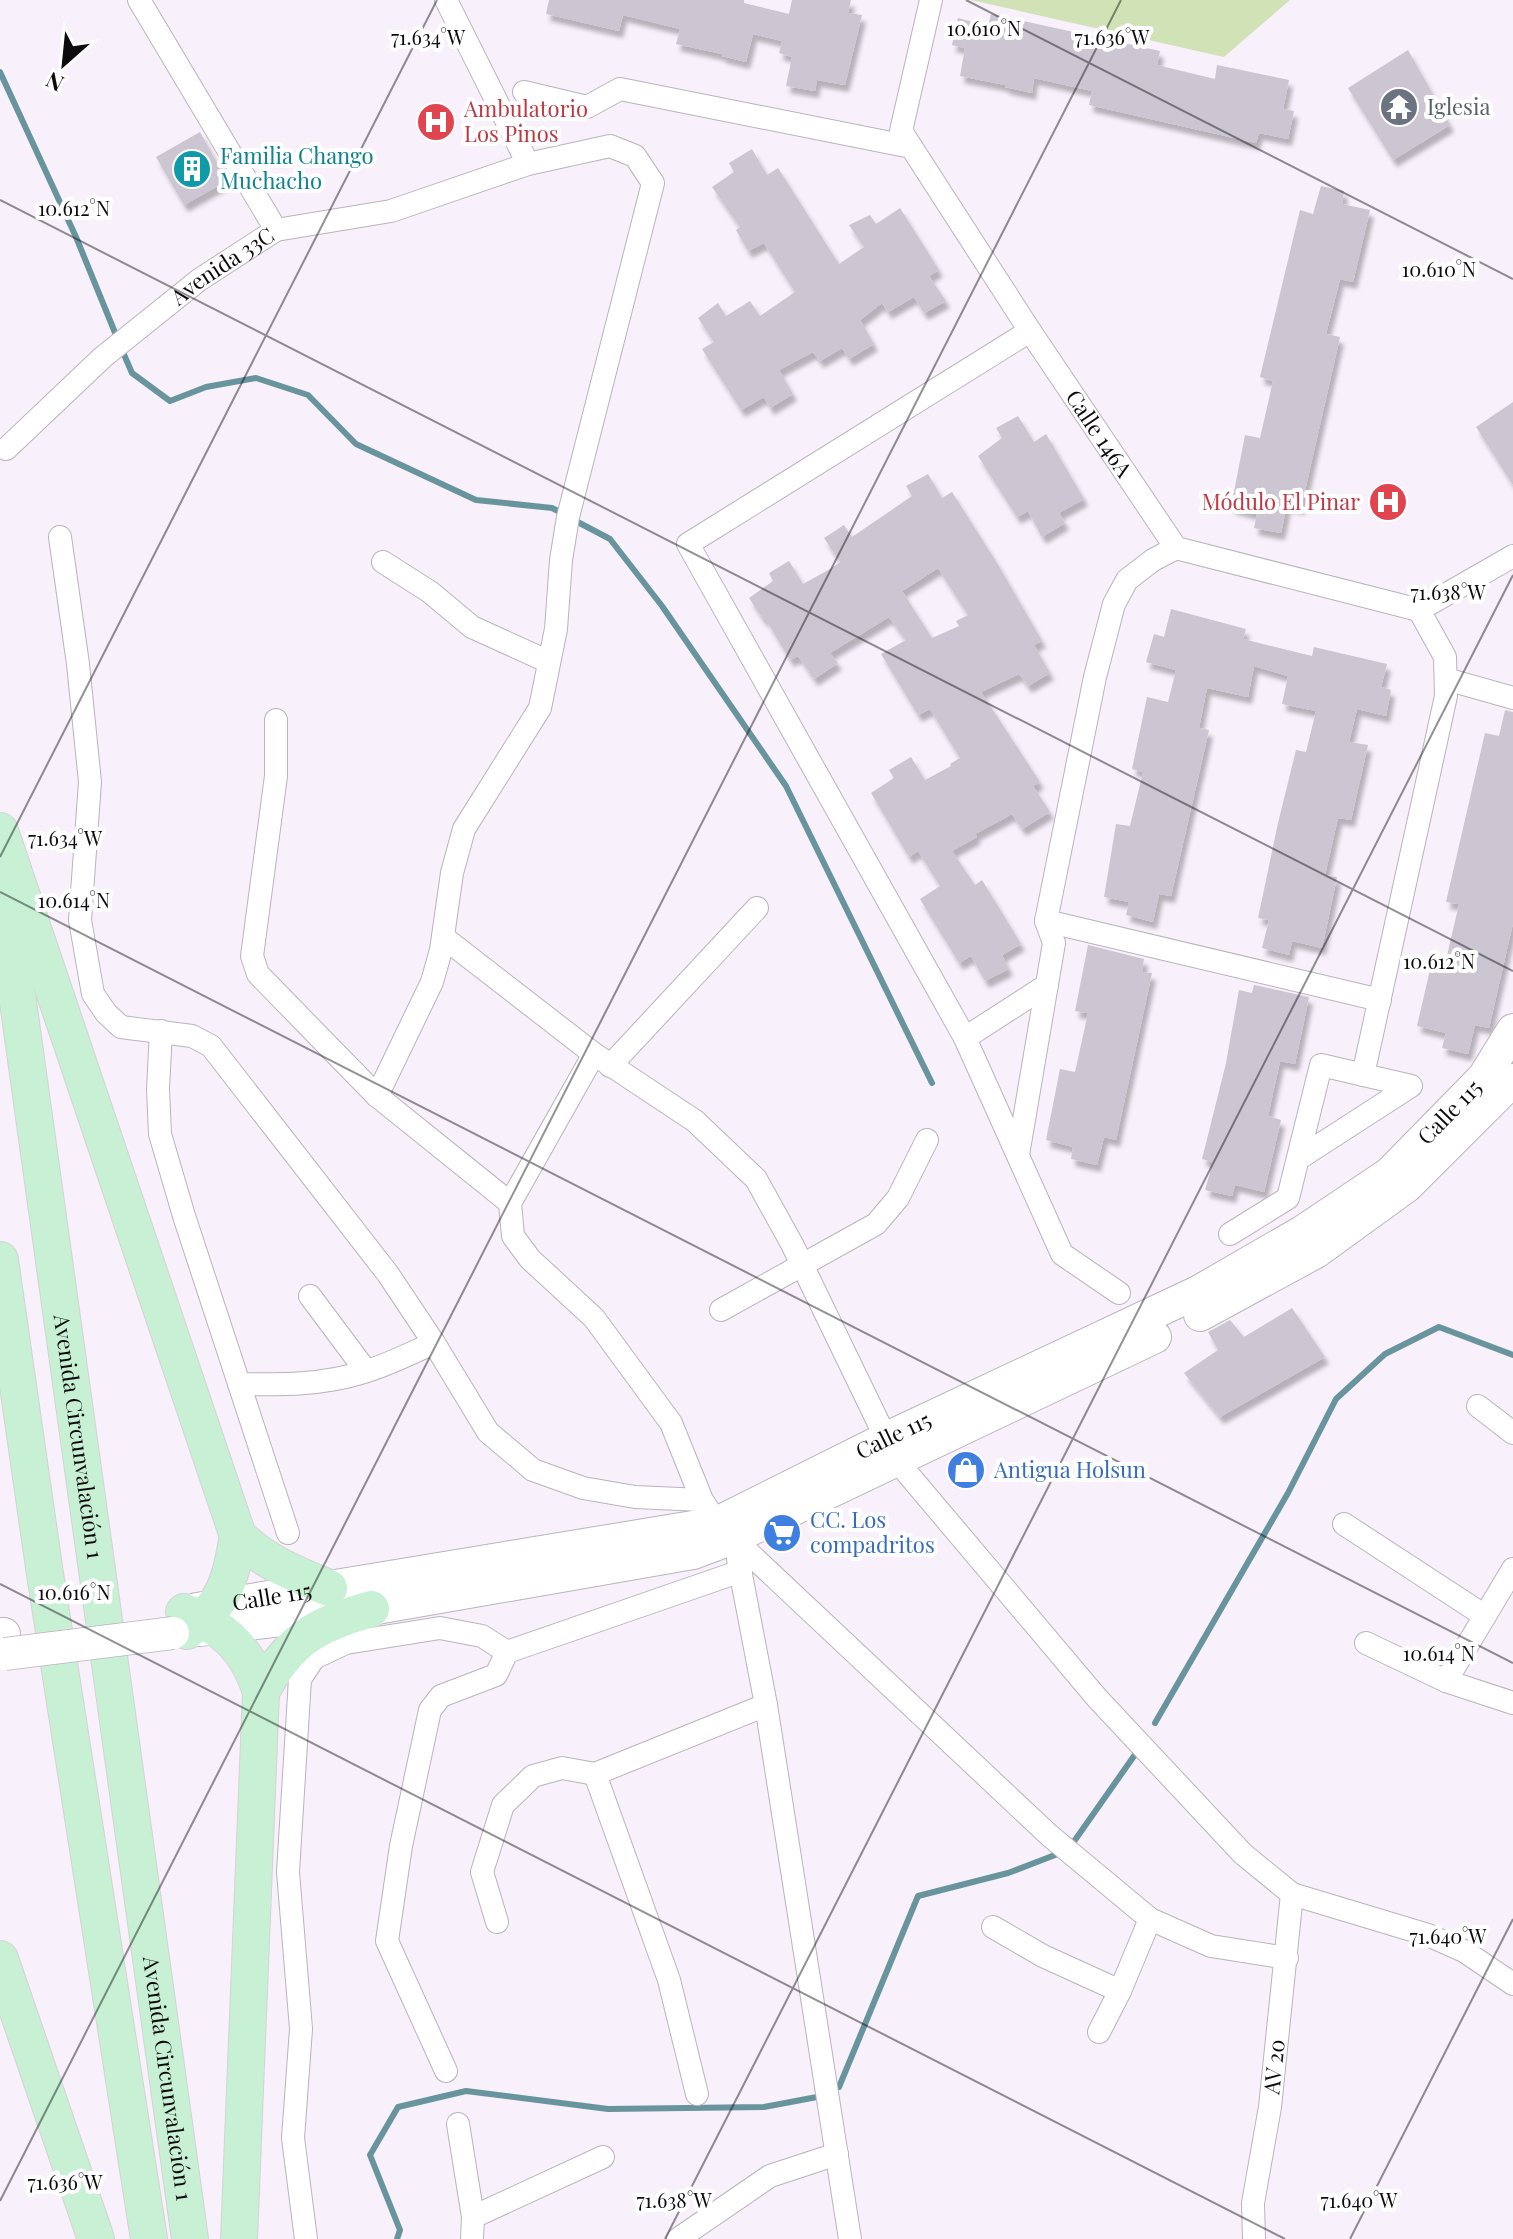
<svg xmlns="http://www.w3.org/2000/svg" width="1513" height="2239" font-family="'Playfair Display',serif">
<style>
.green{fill:#d1e2b6}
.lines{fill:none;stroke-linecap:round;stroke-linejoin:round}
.stream{stroke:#68949d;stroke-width:6}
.building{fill:#cbc6d1;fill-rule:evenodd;filter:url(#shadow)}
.street-casing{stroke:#bab3bd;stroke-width:24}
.secondary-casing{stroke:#bab3bd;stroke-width:34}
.primary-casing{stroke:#d4d3d4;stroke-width:38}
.street{stroke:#fff;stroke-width:22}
.secondary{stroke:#fff;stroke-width:32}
.primary{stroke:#c7f0d4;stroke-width:36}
.secondary-bridge-casing{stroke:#bab3bd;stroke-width:34;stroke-linecap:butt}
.secondary-bridge{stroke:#fff;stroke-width:32}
.ticks{fill:none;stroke:#0e0b0f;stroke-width:2;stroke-opacity:0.45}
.labels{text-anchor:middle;stroke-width:8;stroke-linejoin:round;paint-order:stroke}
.worship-label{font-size:22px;fill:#5b616d;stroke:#fff;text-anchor:start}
.health-label{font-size:22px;fill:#be3a42;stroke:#fff;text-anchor:start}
.culture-label{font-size:22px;fill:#0d838f;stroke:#fff;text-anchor:start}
.street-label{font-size:22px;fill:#0e0b0f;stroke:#fff}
.shop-label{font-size:22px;fill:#366cbe;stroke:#fff;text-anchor:start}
.ticks-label{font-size:20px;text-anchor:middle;fill:#0e0b0f;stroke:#fff;stroke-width:8;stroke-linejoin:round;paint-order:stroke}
</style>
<defs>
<filter id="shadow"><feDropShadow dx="4" dy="7" stdDeviation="2" flood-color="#0004"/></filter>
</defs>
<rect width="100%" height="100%" fill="#f8f0fb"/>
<path class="green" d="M971,0h319l-66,57z"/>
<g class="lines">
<path class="stream" d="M0,72l76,165 42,103
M122,350l10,23 38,28 36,-14 50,-9 52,17 48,49 120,56 76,8 10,5
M572,519l38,20 52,67 124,180 146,297
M1155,1723l133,-230 48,-94 49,-45 54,-27 74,28
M839,2087l79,-191 90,-23 60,-23 66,-94
M397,2239l3,-9 -30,-75 28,-48 68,-16 142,18 156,-2 53,-10"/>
</g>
<path class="building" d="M549,0h195v3l45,11 3,-14h59l-3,13 14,2 -17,70 -28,-5 -2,11 -29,-5 6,-29 -13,-4 3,-12 -29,-7 -7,28 -24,-6v-2l-46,-10 4,-15 -57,-14 -4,16 -73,-17z
M991,14l169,37 -3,14 58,14 2,-14 72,15 -6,29 11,2 -6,28 -29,-6 -3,10 -167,-38 3,-14 -58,-13 -2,15 -27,-6v-2l-45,-9 5,-28 -13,-3 6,-27 30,8z
M1408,50l42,75 -57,35 -45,-72z
M200,132l27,49 -43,24 -28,-48z
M752,149l15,26 11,-7 61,96 25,-17 -15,-22 21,-10 6,9 24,-16 39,62 -10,6 17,25 -22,12 -10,-16 -26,15 -6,-9 -22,17 14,24 -25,15 -7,-11 -22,13 -7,-9 -34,18 14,24 -23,14 -6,-11 -23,13 -39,-61 12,-7 -16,-24 20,-15 8,13 24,-15 10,15 35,-24 -31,-49 -16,8 -12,-21 4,-3 -28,-40 22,-15 -5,-9z
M1321,186l23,5 -2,13 28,6 -17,72 -13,-3 -14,55 14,3 -39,171 -14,-3 -6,28 -27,-5 3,-14 -26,-7 14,-72 15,3 13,-57 -13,-4 40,-167 13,4z
M1513,402v83l-37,-58z
M1018,416l16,26 12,-8 38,65 -25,14 6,10 -23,14 -14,-26 -11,6 -39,-61 24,-18 -6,-10z
M928,474l14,24 10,-6 45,71 45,78 -8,4 16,28 -22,13 -9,-12 -38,18 59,90 -7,4 17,26 -28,17 -10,-15 -37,20 2,3 -25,14 23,34 7,-5 39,64 -19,11 7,14 -24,12 -14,-25 -12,7 -39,-64 20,-13 -22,-35 -9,6 -38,-64 23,-15 -5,-8 22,-13 14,23 26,-14 -1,-2 10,-6 -30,-49 -12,6 -37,-61 25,-14 -17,-23 -59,36 8,10 -24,16 -16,-23 -8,4 -25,-42 -2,1 -14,-21 24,-17 -4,-8 20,-12 14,23 27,-15 10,-7 -16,-24 20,-13 8,12 60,-41 -6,-10zM938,568l30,47 -12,6 3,5 -27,12 -30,-47z
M1171,609l75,20 -3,10 69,17 2,-9 73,17 -6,23 10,3 -5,26 -29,-7 -8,33 19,3 -17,75 -13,-2 -13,57 12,2 -15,71 -30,-7 -3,14 -27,-7 7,-28 -11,-2 20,-95 18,-73 10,2 10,-41 -34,-7 6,-28 -34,-10 -6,31 -41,-9 -8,40 10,2 -38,166 -12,-2 -6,28 -27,-7 3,-13 -25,-5 12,-73 14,2 13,-54 -11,-3 15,-72 21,5 8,-32 -30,-8 8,-28 10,3z
M1505,710l8,2v211l-24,105 -14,-3 -7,29 -26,-6 4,-15 -29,-7 16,-69 13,3 13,-56 -13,-2 39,-169 14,3z
M1088,945l56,14 -2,13 10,1 -36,167 -12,-3 -7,28 -26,-6 2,-12 -27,-7 14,-71 15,3 13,-59 -13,-2z
M1254,985l55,12 -14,67 -15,-3 -12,55 13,4 -17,72 -29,-7 -3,11 -27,-6 8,-28 -11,-3 24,-96 13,-73 13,3z
M1292,1308l33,49 -105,60 -36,-44 34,-23 -10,-18 22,-12 14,17z"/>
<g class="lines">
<defs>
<g id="street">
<path d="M446,0l82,164"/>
<path id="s1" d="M931,0l-30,131 129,200 146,217 243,62 94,-54"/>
<path d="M524,92l63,15 33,-18 291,58"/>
<path d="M276,230l115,-19 137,-47 82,-18 25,10 18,27 -85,334 -7,43 -5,69 -16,79 -76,121 -12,44 -11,77 -9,32 -55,114"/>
<path d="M1030,331l-342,213 277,494 97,216 57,39"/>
<path id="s2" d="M6,449l97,-92 96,-77 77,-50 -137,-230"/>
<path d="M60,537l18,127 12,118 -10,138 13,74 13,19 15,14 71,9 19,10 177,228 46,69 54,89 45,38 50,18 52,9 67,3"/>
<path d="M383,562l47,30 42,35 77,35"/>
<path d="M1446,679l67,19"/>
<path d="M276,720v56l-24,180 6,18 119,122 133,107"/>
<path d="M1046,921l334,79"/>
<path d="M443,937l151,117 101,67 61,58 36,65 105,217 200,237 146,156 49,40 136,41 36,16 49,33"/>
<path d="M161,1031l-3,58 2,45 24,82 104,317"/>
<path d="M965,1038l82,-53"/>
<path d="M594,1054l-84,149 3,33 17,23 64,59 77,105 31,77 15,23 332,312 101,84 61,27 76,12"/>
<path d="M610,1066l147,-158"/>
<path d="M1363,1075l83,-379 -1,-39 -26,-47"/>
<path d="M1018,1155l36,-212 -8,-22 49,-244 19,-73 13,-24 26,-20 23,-12"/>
<path d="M1230,1234l58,-36 33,-133 90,21 -113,73"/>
<path d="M310,1296l56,75"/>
<path d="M721,1310l155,-86 22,-26 29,-58"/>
<path d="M239,1384c42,1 84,1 125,-12 24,-7 47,-19 70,-29"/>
<path d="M1478,1406l35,27"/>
<path d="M1344,1524l141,92"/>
<path d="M738,1559l28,146 84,534"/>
<path d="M1366,1643l80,38 67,22"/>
<path d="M1446,1681l67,-112"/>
<path d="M497,1922l-15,-50 21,-67 30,-29 29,-8 33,6"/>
<path d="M993,1927l50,29 77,35"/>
<path d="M1099,2032l21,-41 30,-72"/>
<path d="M446,2071l-59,-130 14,-95 29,-136 11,-14 55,-21 11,-23 234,-81"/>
<path d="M697,2094l-28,-114 -74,-206 171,-69"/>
<path d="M458,2124l15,93 -1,22"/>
<path d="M473,2217l130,-60"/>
<path d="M306,2239l-13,-101 8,-109 -13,-157 12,-193 14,-21 32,-15 94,-15 42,8 25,16"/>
<path d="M678,2239l92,-63 67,-22"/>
<path id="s3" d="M1254,2239l-1,-36 17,-96 22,-213"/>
</g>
<g id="secondary">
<path d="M1200,1315l116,-63 91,-66 106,-106"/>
<path id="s4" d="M197,1609l520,-86 168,-84 313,-147 104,-60 88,-59 94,-96 29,-47"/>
<path d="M200,1630l171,-21 322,-56 40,-15 422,-201"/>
<path d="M0,1634h4"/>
</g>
<g id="primary">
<path d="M0,831l238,705c28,27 55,37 91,52"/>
<path id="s5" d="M0,872l190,1367"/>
<path d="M0,1260l45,314 104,665"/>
<path d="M184,1612c41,15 64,38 77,80l-22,547"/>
<path d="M187,1631c38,-26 43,-51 51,-95"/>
<path d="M261,1692c28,-52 54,-67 110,-83"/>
<path d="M0,1959l96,280"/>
</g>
</defs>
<use href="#street" class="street-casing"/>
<use href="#secondary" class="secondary-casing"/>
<use href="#primary" class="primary-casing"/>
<use href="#street" class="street"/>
<use href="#secondary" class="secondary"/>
<use href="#primary" class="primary"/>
<defs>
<path id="secondary-bridge" d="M5,1654l168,-21"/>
</defs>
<use href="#secondary-bridge" class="secondary-bridge-casing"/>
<use href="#secondary-bridge" class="secondary-bridge"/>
</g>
<path class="ticks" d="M966,0l547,279M0,200l1513,771M0,857l437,-857M0,892l1513,771M0,1584l1285,655M0,2201l1121,-2201M665,2239l848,-1664M1350,2239l163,-320"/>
<defs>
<symbol id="temple-disc" viewBox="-11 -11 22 22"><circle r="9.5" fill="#6b7280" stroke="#fff"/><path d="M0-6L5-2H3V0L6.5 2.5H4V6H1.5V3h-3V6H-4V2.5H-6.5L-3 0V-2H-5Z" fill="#fff"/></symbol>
<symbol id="hospital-disc" viewBox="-11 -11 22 22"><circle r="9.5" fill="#e0444e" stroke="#fff"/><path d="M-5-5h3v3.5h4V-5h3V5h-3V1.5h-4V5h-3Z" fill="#fff"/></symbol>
<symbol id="building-disc" viewBox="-11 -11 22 22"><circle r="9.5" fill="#0f9aa8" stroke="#fff"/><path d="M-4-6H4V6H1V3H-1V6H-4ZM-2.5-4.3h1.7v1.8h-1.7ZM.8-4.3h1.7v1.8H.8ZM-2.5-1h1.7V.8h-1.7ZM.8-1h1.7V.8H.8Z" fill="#fff"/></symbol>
<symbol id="shop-disc" viewBox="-11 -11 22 22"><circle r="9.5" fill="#3f7fe0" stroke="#fff"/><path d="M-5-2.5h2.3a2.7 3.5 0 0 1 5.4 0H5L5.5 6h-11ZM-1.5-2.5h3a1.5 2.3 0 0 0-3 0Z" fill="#fff"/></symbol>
<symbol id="supermarket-disc" viewBox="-11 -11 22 22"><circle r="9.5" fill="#3f7fe0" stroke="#fff"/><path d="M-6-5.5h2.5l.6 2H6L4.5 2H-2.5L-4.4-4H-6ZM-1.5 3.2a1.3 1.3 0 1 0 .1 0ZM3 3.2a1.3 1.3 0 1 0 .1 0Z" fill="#fff"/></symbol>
</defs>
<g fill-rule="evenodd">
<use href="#temple-disc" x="1377" y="85" width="44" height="44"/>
<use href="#hospital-disc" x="414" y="100" width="44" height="44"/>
<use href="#building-disc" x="170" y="147" width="44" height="44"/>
<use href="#hospital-disc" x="1366" y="480" width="44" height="44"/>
<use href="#shop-disc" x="944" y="1448" width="44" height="44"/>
<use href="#supermarket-disc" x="760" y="1511" width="44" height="44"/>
</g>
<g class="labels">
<g class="worship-label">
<text x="1427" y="115">Iglesia</text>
</g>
<g class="health-label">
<text x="464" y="117">Ambulatorio<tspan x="464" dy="25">Los Pinos</tspan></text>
<text x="1360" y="510" text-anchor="end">Módulo El Pinar</text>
</g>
<g class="culture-label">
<text x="220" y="164">Familia Chango<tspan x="220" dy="25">Muchacho</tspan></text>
</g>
<g class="street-label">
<text dy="8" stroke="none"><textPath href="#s2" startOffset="284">Avenida 33C</textPath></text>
<text dy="8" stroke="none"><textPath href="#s1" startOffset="496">Calle 146A</textPath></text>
<text dy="8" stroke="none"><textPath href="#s4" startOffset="1372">Calle 115</textPath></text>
<text dy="8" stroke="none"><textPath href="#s4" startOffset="724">Calle 115</textPath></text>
<text dy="8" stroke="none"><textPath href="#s5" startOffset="570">Avenida Circunvalación 1</textPath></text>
<text dy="8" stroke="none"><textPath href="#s4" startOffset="76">Calle 115</textPath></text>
<text dy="8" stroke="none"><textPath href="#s3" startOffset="174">AV 20</textPath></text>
<text dy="8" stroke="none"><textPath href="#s5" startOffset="1218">Avenida Circunvalación 1</textPath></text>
</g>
<g class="shop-label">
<text x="994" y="1478">Antigua Holsun</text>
<text x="810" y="1528">CC. Los<tspan x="810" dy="25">compadritos</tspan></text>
</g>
</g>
<g class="ticks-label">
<text x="984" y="36">10.610°N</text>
<text x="428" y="45">71.634°W</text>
<text x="1112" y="45">71.636°W</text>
<text x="74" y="216">10.612°N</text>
<text x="1439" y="277">10.610°N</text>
<text x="1448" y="600">71.638°W</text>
<text x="65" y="846">71.634°W</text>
<text x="74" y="908">10.614°N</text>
<text x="1439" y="969">10.612°N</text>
<text x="74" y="1600">10.616°N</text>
<text x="1439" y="1661">10.614°N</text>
<text x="1448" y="1944">71.640°W</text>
<text x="65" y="2190">71.636°W</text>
<text x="674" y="2208">71.638°W</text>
<text x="1359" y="2208">71.640°W</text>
</g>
<g transform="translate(64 64) rotate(207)" stroke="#ffffff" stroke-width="6" paint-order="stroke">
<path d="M0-6L14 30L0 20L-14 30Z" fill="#0e0b0f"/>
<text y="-12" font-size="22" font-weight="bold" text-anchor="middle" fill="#0e0b0f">N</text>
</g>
</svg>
